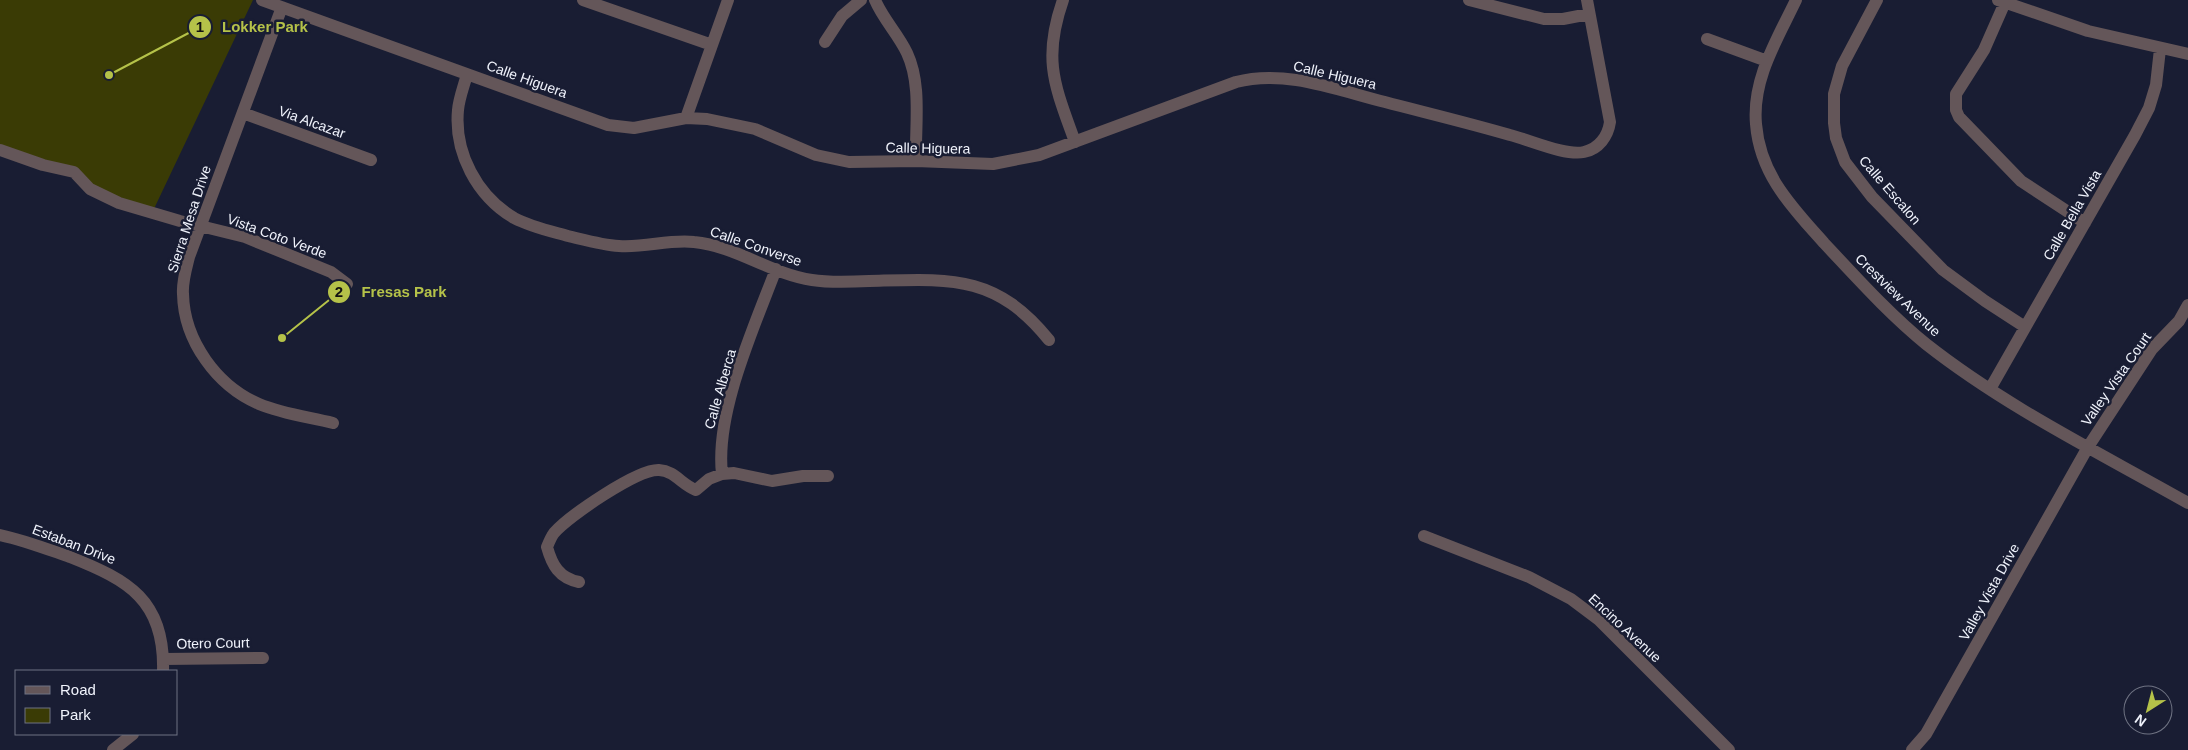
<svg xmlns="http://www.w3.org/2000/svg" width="2188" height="750" font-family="Helvetica,sans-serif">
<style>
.green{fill:#3a3b05}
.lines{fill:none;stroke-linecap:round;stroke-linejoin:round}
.minor{stroke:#645659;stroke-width:12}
.labels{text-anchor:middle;stroke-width:5;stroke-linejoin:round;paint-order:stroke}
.street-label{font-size:14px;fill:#f0f3fc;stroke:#191d33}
.leader{fill:none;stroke:#b5c249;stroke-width:2}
.callout-dot{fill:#b5c249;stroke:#191d33;stroke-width:2}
.mark-label{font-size:15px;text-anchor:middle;font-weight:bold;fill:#111}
.callout-label{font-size:15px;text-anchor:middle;font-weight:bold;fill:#b5c249;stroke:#191d33;stroke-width:5;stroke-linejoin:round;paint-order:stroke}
</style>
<rect width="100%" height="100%" fill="#191d33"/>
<path class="green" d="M0,0h253l-101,213 -33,-10 -45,-31 -74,-22z"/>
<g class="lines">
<path class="minor" d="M262,0l346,125 26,3 52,-10 21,1 48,10 61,26 33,7 67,-1 77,3 46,-9 197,-73c49,-13 101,8 149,20 42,11 84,21 125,33 20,5 55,21 74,17 15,-3 24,-16 26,-30l-23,-122
M583,0l129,45
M875,0c8,19 23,34 32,53 15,32 8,73 9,108
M1063,0c-21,60 -8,86 12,142
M1469,0l75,19h19l26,-5
M1796,0c-19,40 -44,79 -40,124 4,51 36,83 68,119 33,35 65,71 102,101 80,63 174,109 262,159
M1877,0l-35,66 -8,28v29l2,15 9,24 27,35 71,73 42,31 40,26
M1998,0l90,31 100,23
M2006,0l-22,50 -28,44v16l3,7 62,64 64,42
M282,7l-93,250c-3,12 -7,25 -6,37 1,47 34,92 76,110 24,10 50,13 74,19
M1707,39l60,22
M825,42l17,-26 19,-16
M467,74c-3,12 -8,24 -9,36 -4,43 19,86 56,108 17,9 36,13 54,18 17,4 34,9 51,10 26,2 50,-7 75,-4 42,4 77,32 118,38 19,3 38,2 57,1 79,-2 126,-8 180,59
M243,113l128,47
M686,118l42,-118
M0,150l43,15 31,7 16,17 29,14 61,18 65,16 86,35 16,12
M1990,389l145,-254 14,-27 7,-23 4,-36
M722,474c-7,-62 32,-146 54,-205
M0,535c24,5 47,14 70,22 58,23 95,43 93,114
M1424,536l105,41 42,22 28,21 130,130
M579,582c-20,-4 -27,-17 -32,-35 2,-5 4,-10 7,-14 15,-17 83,-64 105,-63 16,1 23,15 37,20l13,-11 13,-5 12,-1 38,8 31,-5h25
M164,659l99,-1
M113,750l20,-16
M1912,750l14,-16 162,-287 64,-98 27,-28 9,-16"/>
</g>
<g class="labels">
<g class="street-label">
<text transform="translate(1335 75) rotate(13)" y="5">Calle Higuera</text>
<text transform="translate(527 79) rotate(20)" y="5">Calle Higuera</text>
<text transform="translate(312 122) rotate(20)" y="5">Via Alcazar</text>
<text transform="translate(928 148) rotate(1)" y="5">Calle Higuera</text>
<text transform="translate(1890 190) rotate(49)" y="5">Calle Escalon</text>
<text transform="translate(2072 215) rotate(-60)" y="5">Calle Bella Vista</text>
<text transform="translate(189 219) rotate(-72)" y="5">Sierra Mesa Drive</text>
<text transform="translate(277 236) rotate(20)" y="5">Vista Coto Verde</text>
<text transform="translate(756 246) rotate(19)" y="5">Calle Converse</text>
<text transform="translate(1898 295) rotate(44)" y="5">Crestview Avenue</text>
<text transform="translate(2116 379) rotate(-55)" y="5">Valley Vista Court</text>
<text transform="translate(720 389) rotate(-74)" y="5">Calle Alberca</text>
<text transform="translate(74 544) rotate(21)" y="5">Estaban Drive</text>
<text transform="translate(1989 592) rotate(-61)" y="5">Valley Vista Drive</text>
<text transform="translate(1625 628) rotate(43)" y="5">Encino Avenue</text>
<text transform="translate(213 643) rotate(-1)" y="5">Otero Court</text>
</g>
</g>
<path class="leader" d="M109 75L200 27M282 338L339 292"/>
<g class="callout-dot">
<circle cx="109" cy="75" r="5"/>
<circle cx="282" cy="338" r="5"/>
<circle cx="200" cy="27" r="12"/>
<circle cx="339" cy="292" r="12"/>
</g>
<g class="mark-label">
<text x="200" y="32">1</text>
<text x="339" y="297">2</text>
</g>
<g class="callout-label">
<text x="265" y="32">Lokker Park</text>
<text x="404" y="297">Fresas Park</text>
</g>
<rect x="15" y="670" width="162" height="65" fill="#191d33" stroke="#6f7383"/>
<rect x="25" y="686" width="25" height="8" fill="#645659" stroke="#6f7383"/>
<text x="60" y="695" font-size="15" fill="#f0f3fc">Road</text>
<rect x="25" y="708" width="25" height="15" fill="#3a3b05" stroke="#6f7383"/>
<text x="60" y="720" font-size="15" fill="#f0f3fc">Park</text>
<g transform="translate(2148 710) rotate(216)"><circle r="24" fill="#191d33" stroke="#6f7383"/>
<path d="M0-4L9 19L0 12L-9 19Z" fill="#b5c249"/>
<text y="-8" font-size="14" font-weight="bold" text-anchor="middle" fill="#f0f3fc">N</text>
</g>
</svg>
